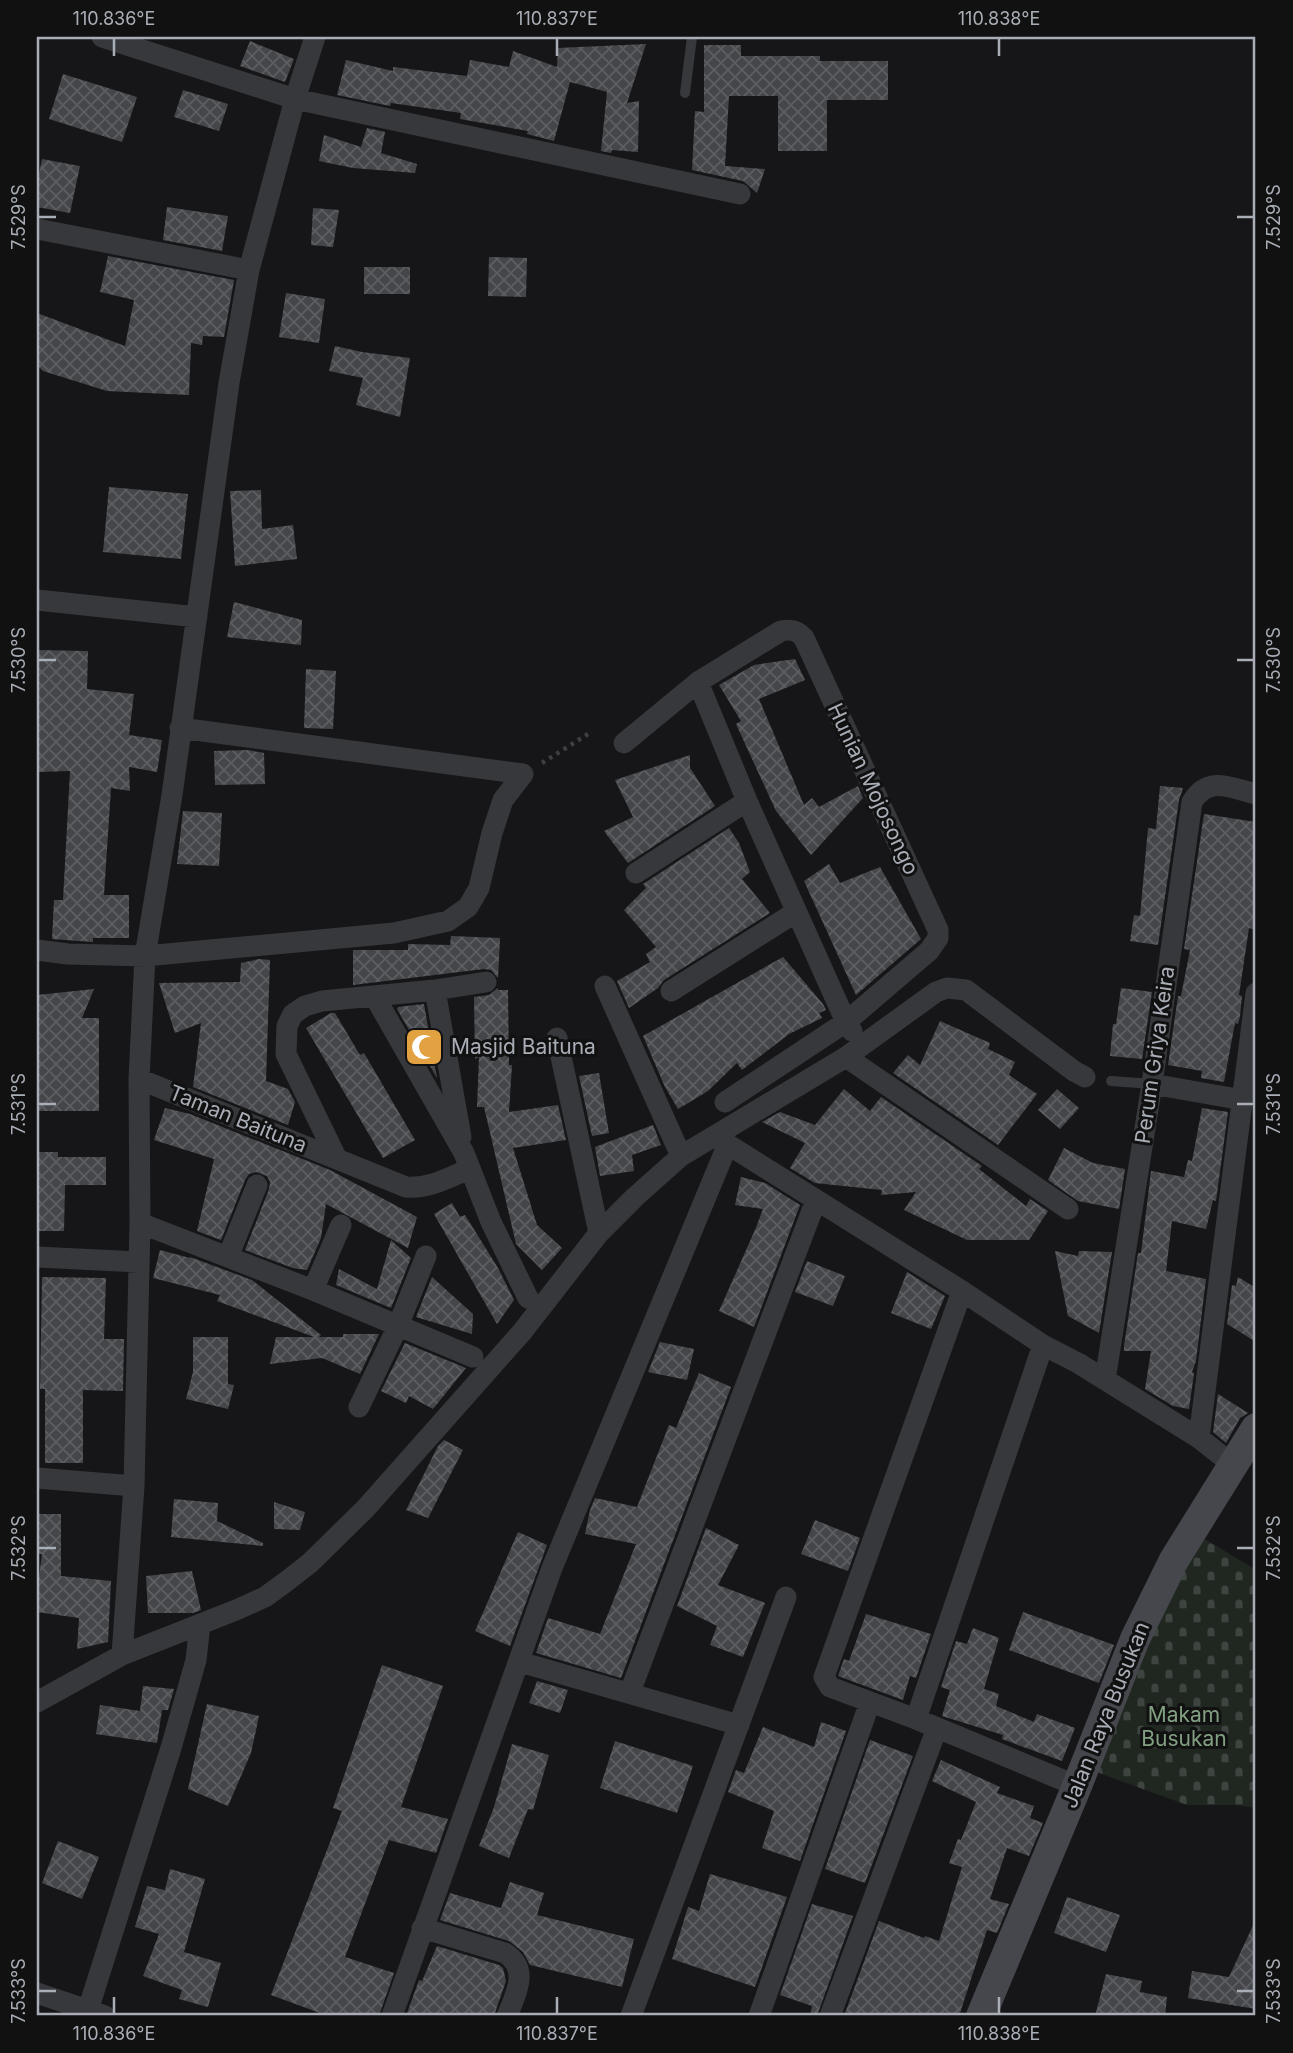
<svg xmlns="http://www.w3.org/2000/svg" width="1293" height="2053" font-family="Inter,sans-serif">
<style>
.cemetery{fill:url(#cemetery-stones)}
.building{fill:url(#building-cross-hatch)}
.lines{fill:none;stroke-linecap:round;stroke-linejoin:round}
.path{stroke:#3d3f43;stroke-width:4.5;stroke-dasharray:3.5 5;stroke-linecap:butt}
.lane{stroke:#37383c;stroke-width:10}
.street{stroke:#37383c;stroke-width:21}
.secondary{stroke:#45474c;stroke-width:30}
.ticks{fill:none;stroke:#a9aeb6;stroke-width:2.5}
.labels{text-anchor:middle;stroke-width:6;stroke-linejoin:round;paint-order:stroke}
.street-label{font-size:21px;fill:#a9aeb6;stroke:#111112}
.poi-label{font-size:21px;fill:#a9aeb6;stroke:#111112;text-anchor:start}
.park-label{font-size:21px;fill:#82a081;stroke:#111112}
.neatline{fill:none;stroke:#a9aeb6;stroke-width:2.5}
.ticks-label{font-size:18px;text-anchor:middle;fill:#a9aeb6}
</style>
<defs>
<pattern id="cemetery-stones" width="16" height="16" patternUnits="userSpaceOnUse" patternTransform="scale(1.75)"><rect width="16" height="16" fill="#202721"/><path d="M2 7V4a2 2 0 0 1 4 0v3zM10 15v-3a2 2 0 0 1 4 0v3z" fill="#3e443f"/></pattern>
<pattern id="building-cross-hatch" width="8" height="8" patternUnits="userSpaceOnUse" patternTransform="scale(1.75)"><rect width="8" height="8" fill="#45464a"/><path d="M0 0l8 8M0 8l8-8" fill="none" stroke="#5d5e62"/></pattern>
</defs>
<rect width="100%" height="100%" fill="#161618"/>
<path class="cemetery" d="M1203,1538l53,32v238l-21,-3h-48l-88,-32 -5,-6 67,-168z"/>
<path class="building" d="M250,41l44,18 -9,23 -45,-16z
M646,44l-19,59 12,-2 -1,51 -26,-2 -1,3 -10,-2 6,-59 -37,-10 -16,59 -27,-7 1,-3 -68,-12 1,-6 -70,-10 -1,3 -53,-11 9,-35 47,11v-4l74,9 3,-16 39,7 4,-16 44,16 1,-19z
M704,45h37v11h79v5h68v39h-61v51h-49v-55h-49l-4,70 40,3 -8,24 -14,-12 -51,-11 3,-59 9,1z
M63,74l74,23 -15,45 -73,-23z
M183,90l45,14 -9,27 -45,-14z
M367,128l18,4 -4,21 36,11 -2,9 -62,-5 -34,-7 5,-26 37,12z
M42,159l38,7 -10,47 -33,-6v-23z
M167,207l61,9 -6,35 -59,-11z
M313,208l26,2 -6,37 -22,-2z
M108,256l126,24 -10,57 -21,-1 -1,9 -11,-2 -2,52 -82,-4 -64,-20 -6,-6v-52l88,33 9,-46 -34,-8z
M489,257l38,1 -1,39 -38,-1z
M364,267h46v27h-46z
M286,293l39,6 -6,44 -40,-6z
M335,346l27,6 48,6 -10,59 -44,-12 7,-27 -34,-7z
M109,487l79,7 -7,65 -78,-7z
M261,490l1,39 31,-4 4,34 -62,7 -5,-75z
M234,602l68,18 -1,25 -74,-8z
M37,650l51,1 -1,38 47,5 -5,41 33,5 -5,32 -28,-5 1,24 -19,-3 -7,107h25v43h-36v4l-41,-3 2,-39h9l7,-129 -33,1z
M795,659l10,21 -46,19 45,106 8,-7 7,9 39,-21 5,12 -52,57 -35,-44 -40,-87 5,-3 -22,-36 35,-20z
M306,669l30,2 -3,58 -29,-1z
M248,750l16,3 1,31 -50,1 -1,-34z
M690,755v13l25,38 -87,57 -24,-32 29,-14 -18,-37z
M1160,786l23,2 -4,12 -21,145 -28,-4 4,-26 6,1 8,-88 8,1z
M183,811l39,2 -3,53 -42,-2z
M1204,814l52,8v108l-7,-2 -10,67 3,1 -2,20 -2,8 -3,-1 -11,59 -23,-4 1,-7 -34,-6 10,-69h3l9,-46 -6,-1z
M729,828l10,15 11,29 -8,7 28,34 -106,67 -6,8 -29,20 -12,-27 33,-19 -4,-8 10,-7 -32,-37 22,-22 -3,-4z
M829,864l11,19 40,-16 41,72 -65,56 -52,-114z
M451,936l49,2 -2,40 -7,-8 -7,-1 -131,16v-35h55v-6l42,1z
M783,957l40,47 3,6 -7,3 3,5 -33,16 -47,36 -5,-7 -29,28 -30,18 -13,-22 -22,-51z
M259,959l11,1 -4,121 22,8 7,13 -7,23 -95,-38 8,-64 -26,10 -16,-50 81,-1 1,-19z
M498,988v2h10l1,75h3l-3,47 49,-7 8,35 -53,8 24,77 25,23 -20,22 -26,-26 -32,-137h-7l2,-50 -4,2 -1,-62 15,-2z
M1121,988l31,4 -10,67 -32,-3 3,-32h3z
M94,989l-12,29h17v93h-62v-116z
M424,1004l13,74 -40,-69 1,-2z
M331,1013h4l25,42 4,-2 51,87 -32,18 -77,-130z
M940,1021l50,22 -2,6 27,13 -6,13 28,19 -39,51 -105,-72 15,-18 12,10z
M599,1073l10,60 -17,3 -13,-60z
M844,1089l26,22 11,-14 101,69 -3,3 47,37 4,-7 18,12 -19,29h-62l-63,-30 12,-18 -35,3 1,-5 -67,-7 -25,-15 15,-25 -43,-21 18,-10 35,13z
M1057,1089l22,19 -19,21 -22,-19z
M165,1108l25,6 140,56 87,47 -9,31 -82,-44 -5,34 -14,32 -14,-2 -48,-18 24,-61 1,-7 -3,-6 -11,-4 -7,2 -4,6 -24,60 -24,-9 17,-72 -60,-19z
M1202,1108l26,4 -12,89 -3,-1 -7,29 -34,-8 -6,50 40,8 -10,82 -4,11 2,1 -5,36 -16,-3 -28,-17 6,-38h-27v-5l14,-93h3l10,-82 33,6 4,-17 4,1z
M653,1125l8,20 -29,10 2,16 -34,5 -5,-29z
M1064,1148l29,15 32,6 -6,40 -41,-8 -30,-21z
M37,1152h21v5h48v28h-41l-1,46h-27z
M741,1177l24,6 35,22 -46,122 -35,-16 36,-81 8,-21 -28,-4z
M452,1203l8,14 5,-2 33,53 16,32 -17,24 -63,-110z
M391,1240l20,18 -20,50 -55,-23 3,-16 38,20z
M160,1250l30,8v-1l62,23 69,55 -2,2h24v-3h36l-19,40 -38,-16 -52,6 6,-27h38l-97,-36 3,-6 -67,-17z
M1055,1251l23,5 1,-5 33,1 -13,81 -31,-17z
M807,1261l38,15 -12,30 -38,-14z
M907,1272l38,24 -14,33 -40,-16z
M42,1277l64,1 -2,61h20l-1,52 -40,-1v73h-38v-74h-5z
M432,1277l41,37 -1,20 -56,-17z
M1238,1277l18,11v54l-29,-18 5,-39 4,1z
M193,1337h35v47l6,1 -6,24 -42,-10 7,-27z
M660,1342l34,7 -7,31 -39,-8z
M405,1343l61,25 -33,41 -24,-13 -3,7 -25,-12z
M699,1373l32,14 -110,291 -85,-25 12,-35 52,16 36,-90 -51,-10 5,-24 5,-12 42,9 32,-82 7,3z
M1218,1394l30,19 -8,5 -14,25 -13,-11z
M444,1440l19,10 -35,68 -22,-8 32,-64z
M174,1499l44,4 -1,18 46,22v3l-92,-9z
M274,1502l31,10 -5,18 -26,-1z
M37,1514h24v62l50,5 -3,61 -31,7 2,-31 -42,-6v-20l5,-38h-5z
M815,1520l45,18 -12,33 -47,-17z
M706,1528l33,17 -21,40 47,18 -22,54 -33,-12 7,-19 -40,-20z
M518,1532l29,13 -37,101 -35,-15z
M192,1571l9,39 -8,3h-45l-2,-37z
M1023,1612l91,33 -15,38 -90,-33z
M866,1614l65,20 -15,44 -6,-2 -7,24 -65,-24 6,-17 5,2z
M973,1628l26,10 -15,51 15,5 -3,12 38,16 3,-8 38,14 -13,33 -60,-22 1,-4 -61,-19 8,-26 -9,-3 15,-46 11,3z
M382,1665l61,21 -42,121 47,12 -12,34 -47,-13 -44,117 49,16 -15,43h-51l-57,-21 71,-184 -9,-3z
M537,1681l31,9 -8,23 -31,-10z
M143,1686l31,3 -6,21h-6l-5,33 -61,-9 4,-29 40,6z
M207,1704l52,12 -8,37 -23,53 -40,-17z
M821,1722l25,9 -46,130 -38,-13 12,-37 -46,-19 8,-22 8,3 19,-46 51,20z
M870,1740l43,16 -48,127 -40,-14z
M615,1741l78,25 -16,47 -77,-25z
M512,1744l37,11 -16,55 -5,-1 -19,49 -30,-12 15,-39z
M941,1760l59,27 -3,6 37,13 -4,12 13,5 -14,33 -22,-8 -17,51 19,5 -12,29 -10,-3 -28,86h-115l35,-95 45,17 1,-2 14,5 23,-74 -13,-4 9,-24 3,1 15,-38 -44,-21z
M58,1841l41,16 -17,42 -40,-16z
M170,1869l35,10 -21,73 37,11 -13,44 -29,-8 3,-9 -39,-14 16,-42 -24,-7 12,-41 18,4z
M710,1874l77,23 -32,90 -83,-28 16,-52 11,4z
M510,1882l34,11 -7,22 97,24 -12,48 -92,-22 -7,-13 -14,-11 -69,-21 10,-27 51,15z
M1067,1897l53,18 -14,37 -52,-19z
M812,1904l41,12 -36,100h-7l2,-10 -32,-11z
M1256,1919v90l-68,-11 4,-27 37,6z
M437,1946l62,19 4,3 3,13 -12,35h-88l13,-36 3,1z
M1106,1974l36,7 -2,11 27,5 -2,19h-70z"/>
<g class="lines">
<path class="path" d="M542,763l46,-29"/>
<path class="lane" d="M685,93l7,-56
M1111,1081l41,3"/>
<path class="street" d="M102,37l193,62 445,95
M37,229l212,41
M37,600l160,17
M698,682l49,119 99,221 6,9
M180,728l343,46
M624,743l74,-61 83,-51c10,-2 16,-1 23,7l134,292v8l-9,13 -83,71 -121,80
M636,873l111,-72
M37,950l31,4 77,2 249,-23 54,-12 20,-14 11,-19 13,-55 11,-33 20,-26
M605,986l76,170
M435,990l26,147
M671,991l125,-79
M375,997l89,156 27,69 37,76
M557,1038l42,195
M846,1057l222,152
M139,1079l267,108c23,2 42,-9 63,-18
M1152,1084l91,16
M716,1137l246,154 81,54 35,18 121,75 34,27
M337,1159l-51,-105 1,-28 6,-12 12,-8 17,-5 113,-11 51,-8
M140,1223l173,67 160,67
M37,1257l102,5
M228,1257l29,-72
M313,1290l28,-65
M962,1291l-138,386 6,10 86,32 161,67
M1105,1380l47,-296 40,-282c16,-27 38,-14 64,-8
M359,1407l39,-81 28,-70
M1199,1438l57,-445
M37,1478l97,8
M122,1655l12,-169 6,-263 -1,-144 6,-123 27,-161 57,-412 20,-113 46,-171 20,-62
M520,1662l219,63
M630,1692l186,-492
M37,1702l85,-47 114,-45 29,-13 22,-16 23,-18 56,-55 156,-176 77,-99 36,-36 46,-41 165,-99 90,-65 11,-4 19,2 108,81 11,6
M916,1719l127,-374
M422,1928l83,25c25,16 11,41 2,63
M37,1993l68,23
M88,2010l83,-262 25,-88 4,-36
M392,2016l160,-448 175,-422
M631,2016l155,-419
M759,2016l111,-314
M830,2016l107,-288"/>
<path class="secondary" d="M981,2016l96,-230 58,-147 39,-79 82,-132"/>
</g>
<path class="ticks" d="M114,38v18M557,38v18M999,38v18M38,217h18M1237,217h17M38,660h18M1237,660h17M38,1104h18M1237,1104h17M38,1548h18M1237,1548h17M38,1991h18M1237,1991h17M114,1997v17M557,1997v17M999,1997v17"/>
<defs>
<symbol id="mosque-square" viewBox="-11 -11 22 22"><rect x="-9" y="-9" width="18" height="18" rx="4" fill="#e3a242" stroke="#111112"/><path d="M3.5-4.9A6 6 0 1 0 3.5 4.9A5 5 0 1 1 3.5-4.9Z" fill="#fff"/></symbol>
</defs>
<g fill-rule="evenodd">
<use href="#mosque-square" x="402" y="1025" width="44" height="44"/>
</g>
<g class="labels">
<g class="street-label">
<text transform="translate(873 789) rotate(65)" y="7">Hunian Mojosongo</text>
<text transform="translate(1155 1055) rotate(-82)" y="7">Perum Griya Keira</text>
<text transform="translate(238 1119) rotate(22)" y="7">Taman Baituna</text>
<text transform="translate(1106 1715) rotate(-68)" y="7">Jalan Raya Busukan</text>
</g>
<g class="poi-label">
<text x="451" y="1054">Masjid Baituna</text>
</g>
<g class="park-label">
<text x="1184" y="1722">Makam<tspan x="1184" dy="24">Busukan</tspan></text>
</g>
</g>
<rect width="1293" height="2053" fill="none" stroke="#111112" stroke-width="77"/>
<rect x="38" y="38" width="1216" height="1976" class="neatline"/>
<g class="ticks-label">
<text x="114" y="25">110.836°E</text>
<text x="557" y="25">110.837°E</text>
<text x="999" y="25">110.838°E</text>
<text transform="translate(19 217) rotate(-90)" y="6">7.529°S</text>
<text transform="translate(1274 217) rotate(-90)" y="6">7.529°S</text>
<text transform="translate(19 660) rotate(-90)" y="6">7.530°S</text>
<text transform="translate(1274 660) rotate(-90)" y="6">7.530°S</text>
<text transform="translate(19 1104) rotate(-90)" y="6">7.531°S</text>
<text transform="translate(1274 1104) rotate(-90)" y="6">7.531°S</text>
<text transform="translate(19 1548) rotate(-90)" y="6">7.532°S</text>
<text transform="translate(1274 1548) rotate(-90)" y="6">7.532°S</text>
<text transform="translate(19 1991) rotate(-90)" y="6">7.533°S</text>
<text transform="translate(1274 1991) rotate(-90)" y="6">7.533°S</text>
<text x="114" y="2040">110.836°E</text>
<text x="557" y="2040">110.837°E</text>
<text x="999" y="2040">110.838°E</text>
</g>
</svg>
